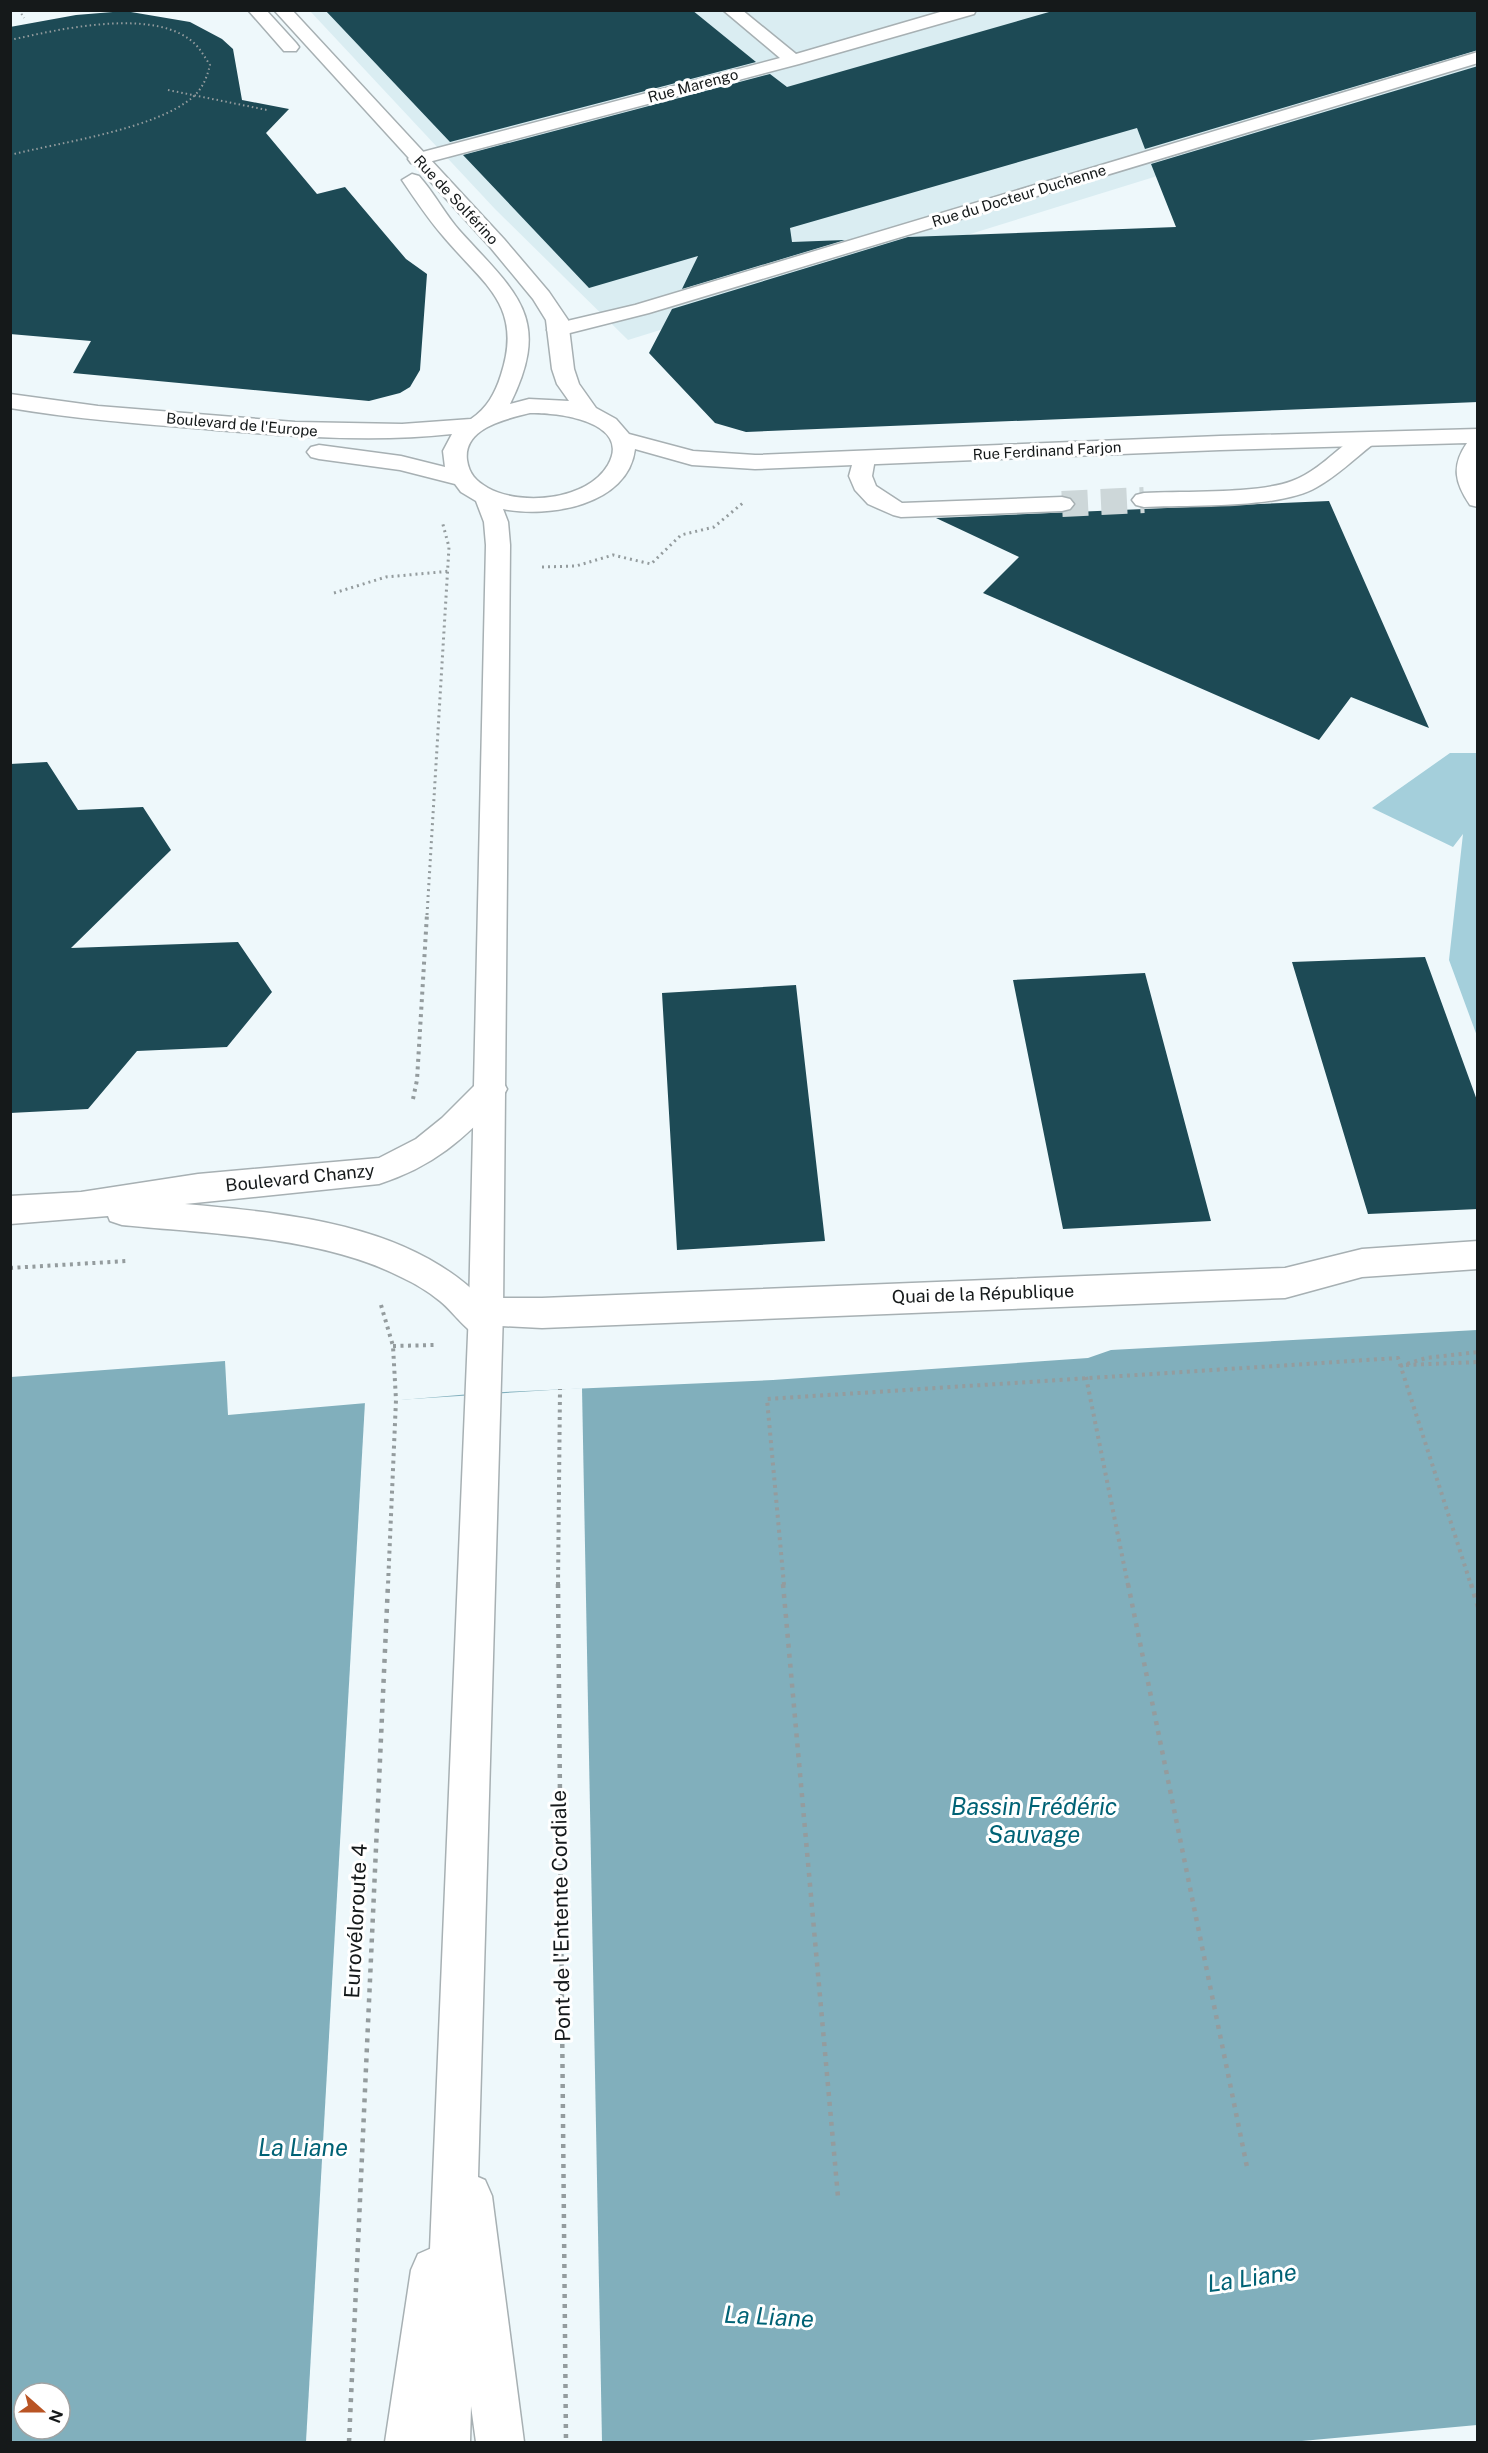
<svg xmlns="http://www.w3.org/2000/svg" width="1488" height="2453" font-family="'Public Sans',sans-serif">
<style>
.built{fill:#daedf2}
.green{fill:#a4cfdb}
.water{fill:#81afbc;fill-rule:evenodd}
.pier{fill:#eef8fb}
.building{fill:#1d4a55}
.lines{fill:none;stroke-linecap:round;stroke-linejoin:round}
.minor-tunnel{stroke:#cdd7d9;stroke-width:26;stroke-dasharray:26 13;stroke-linecap:butt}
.minor-casing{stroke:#a7b0b3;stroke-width:3}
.major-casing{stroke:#a7b0b3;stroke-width:3}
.path-far3{stroke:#949c9e;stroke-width:2;stroke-dasharray:1.5 3;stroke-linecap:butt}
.path-far2{stroke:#949c9e;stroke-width:3;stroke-dasharray:2 4;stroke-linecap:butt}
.path-far1{stroke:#949c9e;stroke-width:4;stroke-dasharray:3 4.5;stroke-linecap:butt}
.path{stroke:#949c9e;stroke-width:4.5;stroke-dasharray:4 6;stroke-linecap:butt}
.minor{fill:#fff;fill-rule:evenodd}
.major{fill:#fff;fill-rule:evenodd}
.labels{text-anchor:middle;stroke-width:6;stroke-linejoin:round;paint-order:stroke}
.far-street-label{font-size:15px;fill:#15191a;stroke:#fff}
.street-label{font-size:18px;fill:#15191a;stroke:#fff}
.near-street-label{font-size:21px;fill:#15191a;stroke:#fff}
.near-water-label{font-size:24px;font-style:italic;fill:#006275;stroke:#fff}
</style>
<rect width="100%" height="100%" fill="#eef8fb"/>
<path class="built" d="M310,11h1167v66l-849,263 -133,-131z"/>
<path class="green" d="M1450,753h27v283l-28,-76 14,-126 -10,13 -81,-39z"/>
<path class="water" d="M1477,1330v1095l-186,17h-1280v-1065l214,-16 3,54 254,-22 291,-13 315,-22 23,-8zM24,2393h36v36h-36z"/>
<path class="pier" d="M582,1388l20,1054h-296l59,-1040z"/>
<path class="building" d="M325,10h367l64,52 -306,80z
M1056,10h422v40l-333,99 -8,-21 -347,100 2,14 53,-2 -163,49 16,-33 -109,32 -126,-133 307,-81 17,13z
M125,11l65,11 32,17 11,10 9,51 47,9 -23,24 51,61 28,-7 61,72 21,15 -7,96 -10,17 -10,6 -31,8 -296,-28 18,-32 -81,-7v-307l66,-12z
M1478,66v336l-732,30 -31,-9 -66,-70 23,-44 236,-72 268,-10 -25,-63z
M1329,501l100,227 -78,-31 -32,43 -336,-147 36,-36 -83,-39z
M47,762l31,48 65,-3 28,43 -100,98 167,-6 34,50 -45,55 -90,4 -49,58 -78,4v-349z
M1425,957l53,146v106l-110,5 -76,-252z
M1145,973l66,248 -148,8 -50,-249z
M796,985l29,256 -148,9 -15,-257z"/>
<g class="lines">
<path class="minor-tunnel" d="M1062,504l82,-4"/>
<defs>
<path id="minor" d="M723,10h19l54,44 151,-44h29l-2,4 -175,50 -374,99h-14l-3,-4 3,-4 369,-97z
M1478,52v11l-829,250 -91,23 -8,-1 -3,-5 3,-5 85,-20z
M1364,433l8,2 3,5 -3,5c-18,14 -35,31 -55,42 -37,22 -128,18 -173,20l-8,-2 -4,-5 4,-5 8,-2c39,-2 114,1 148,-12 23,-8 45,-31 64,-46z
M863,452l8,2 4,5 -3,17 4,10 26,17 160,-6 8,2 4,5 -4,5 -8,2 -161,6 -8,-2 -25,-11 -13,-14 -6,-14 6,-22z
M491,1076l11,4 5,9 -5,9c-39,42 -68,68 -123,86l-194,20c99,9 222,19 296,94h61l743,-30 77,-19 116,-8v28l-116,8 -77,21 -743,30 -41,-2 -4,9 -12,4c-20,-7 -29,-25 -45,-38 -11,-9 -26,-18 -39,-24 -80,-41 -190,-43 -279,-52l-12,-4 -2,-5 -98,8v-28l71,-4 117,-18 181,-16 37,-19 26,-21 38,-38z
M434,2247l16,7 7,16 -24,172h-48l26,-172 7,-16z"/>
<path id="major" d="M248,10h18l30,33 3,4 -3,4h-12z
M274,10h18l212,229 45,53 19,28 6,49 5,15 17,24 20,11 13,15 64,17 62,4 465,-19 258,-7v78l-8,-2c-15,-22 -19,-39 -3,-62l-247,7 -465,19 -63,-4 -57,-16c-7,57 -87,69 -132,60l5,13 2,23 -7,766 -25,866 7,3 7,16 32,246h-48l-5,-36 -1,36h-48l47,-1131 17,-766 -2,-23 -8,-21 -15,-9 -6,-8 -55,-14 -81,-11 -8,-2 -4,-5 4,-5 8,-2 82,11 44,11 -2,-16 9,-17c-82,9 -164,2 -246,-5 -65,-5 -131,-10 -196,-21v-14l88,12 197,16 107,2 69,-5c16,-11 24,-25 30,-44 23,-70 -18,-91 -58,-139 -15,-17 -28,-37 -41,-56l10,-6 7,2 5,6c13,16 22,33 35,48 57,63 94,87 51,174l19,-5 40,2 -12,-17 -5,-15 -6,-49 -13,-21 -43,-52zM530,413c25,-1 103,8 78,52 -21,36 -88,41 -120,23 -12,-7 -19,-14 -21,-28 -4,-32 39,-41 63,-47z"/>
</defs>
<use href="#minor" class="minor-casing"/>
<use href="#major" class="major-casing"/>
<path class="path-far3" d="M19,10l5,8
M10,40c47,-10 149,-35 187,6 5,6 9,13 13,19 -3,12 -7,23 -17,32 -39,33 -132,45 -183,58
M168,90l99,20"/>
<path class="path-far2" d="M542,567l34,-1 37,-11 38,9 30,-29 33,-8 30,-25
M334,593l52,-16 65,-6
M427,915l22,-368 -7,-26"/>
<path class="path-far1" d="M413,1099l4,-19 10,-166
M10,1268l117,-7
M381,1305l12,41 3,54 -8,185
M393,1346l41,-1
M1406,1365l72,-3
M1400,1366l26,-8 52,-6
M1086,1377l42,208
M558,1585l2,-196
M784,1585l-17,-186 631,-41 73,227"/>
<path class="path" d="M558,1584l8,858
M783,1584l55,613
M1128,1584l119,583
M1471,1584l7,23
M349,2442l39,-858"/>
<use href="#minor" class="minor"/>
<use href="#major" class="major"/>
</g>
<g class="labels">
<g class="far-street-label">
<text transform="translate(693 86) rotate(-15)" y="5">Rue Marengo</text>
<text transform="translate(1019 196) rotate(-17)" y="5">Rue du Docteur Duchenne</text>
<text transform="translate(456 200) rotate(47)" y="5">Rue de Solférino</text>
<text transform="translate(242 425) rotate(5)" y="5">Boulevard de l'Europe</text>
<text transform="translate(1047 451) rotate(-3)" y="5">Rue Ferdinand Farjon</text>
</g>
<g class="street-label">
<text transform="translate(300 1178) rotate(-6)" y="6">Boulevard Chanzy</text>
<text transform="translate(983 1294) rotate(-2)" y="6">Quai de la République</text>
</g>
<g class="near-street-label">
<text transform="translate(561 1916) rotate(-91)" y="7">Pont de l'Entente Cordiale</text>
<text transform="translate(356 1921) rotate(-87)" y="7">Eurovéloroute 4</text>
</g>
<g class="near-water-label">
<text x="1034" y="1815">Bassin Frédéric<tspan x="1034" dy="28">Sauvage</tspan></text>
<text x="303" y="2156">La Liane</text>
<text transform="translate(1252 2278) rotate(-8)" y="8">La Liane</text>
<text transform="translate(769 2317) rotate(3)" y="8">La Liane</text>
</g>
</g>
<rect width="1488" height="2453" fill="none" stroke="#15191a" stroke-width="24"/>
<g transform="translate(42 2411) rotate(111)"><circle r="28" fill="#ffffff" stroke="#a1a3a3" stroke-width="1.5"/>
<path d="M0-4.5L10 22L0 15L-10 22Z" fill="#b95424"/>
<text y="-9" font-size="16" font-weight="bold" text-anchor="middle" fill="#15191a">N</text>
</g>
</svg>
